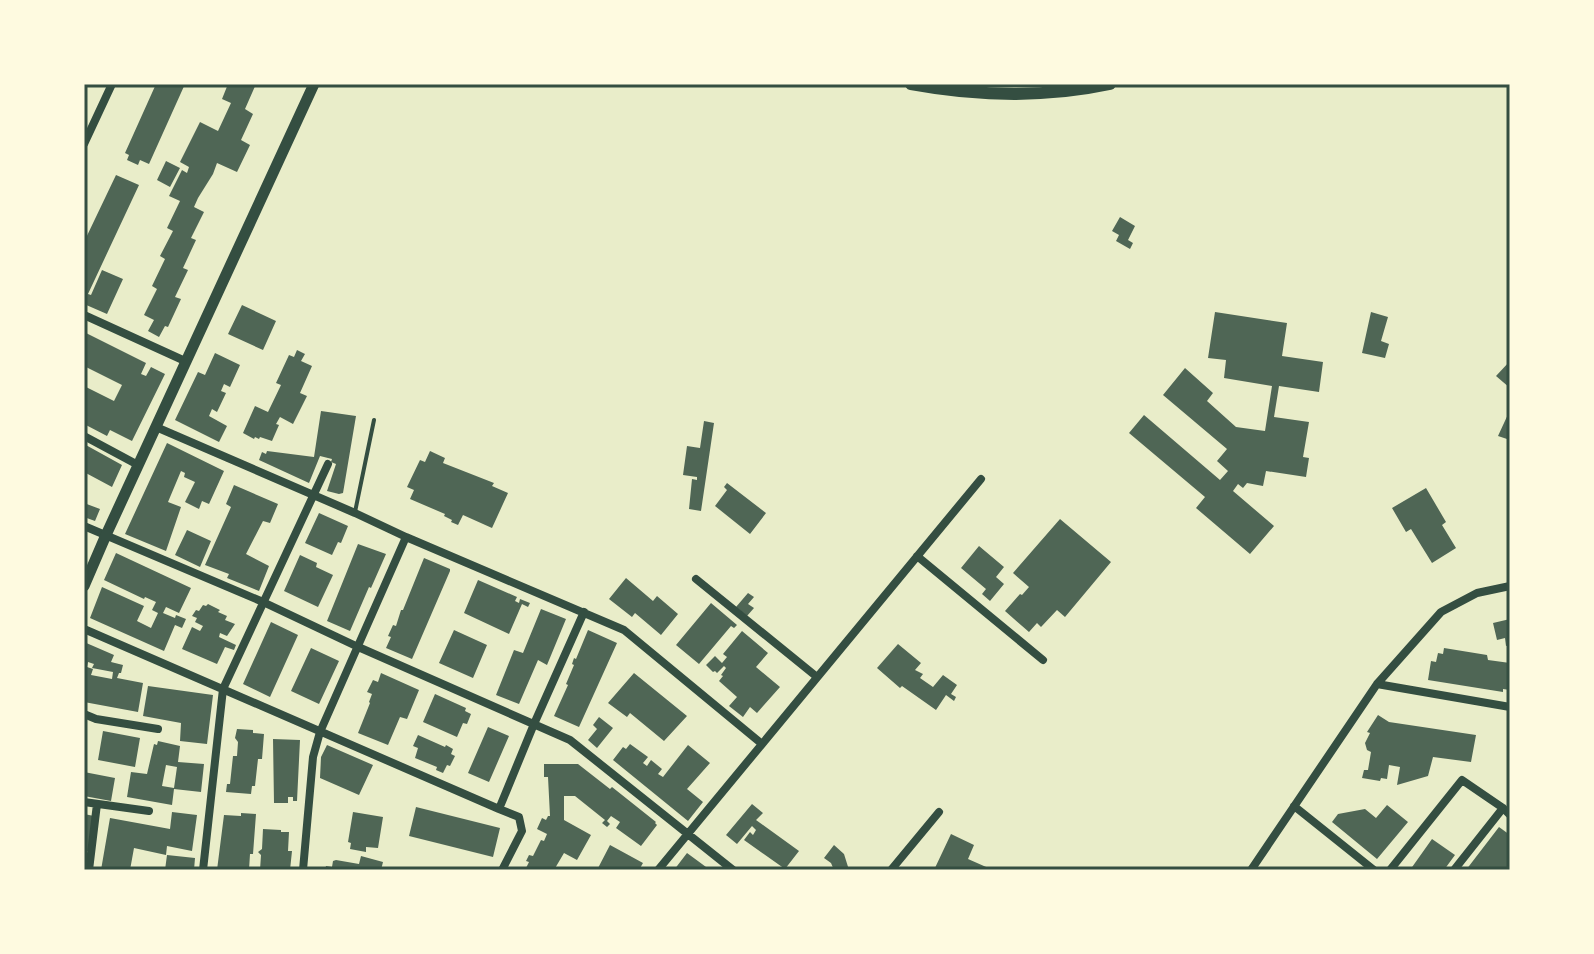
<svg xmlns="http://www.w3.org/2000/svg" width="1594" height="954" font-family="Cabin,sans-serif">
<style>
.building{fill:#4f6655;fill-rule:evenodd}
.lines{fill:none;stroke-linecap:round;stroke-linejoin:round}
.service{stroke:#344e41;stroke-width:4}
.minor{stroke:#344e41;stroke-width:8}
.tertiary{stroke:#344e41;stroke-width:11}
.secondary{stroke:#344e41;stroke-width:12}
.neatline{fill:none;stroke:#344e41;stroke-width:3}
</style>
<rect width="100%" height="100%" fill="#e9edc9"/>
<path class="building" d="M156,84h29l-36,80 -9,-4 -2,5 -11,-5 2,-5 -4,-2z
M228,84h28l-11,25 8,5 -12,26 9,5 -13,27 -20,-9 -4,11 -15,24 -4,9 10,5 -13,26 5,2 -13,28 5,2 -13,27 6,2 -13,28 -3,-1 -6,11 -11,-6 6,-11 -10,-5 13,-26 -5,-3 13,-27 -5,-3 13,-25 -6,-3 13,-27 -11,-5 13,-26 5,3 2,-6 -9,-5 20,-40 18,9 13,-28 -9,-4z
M166,161l14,7 -10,19 -13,-7z
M116,175l23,10 -51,109 3,1 11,-25 21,9 -16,35 -23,-10 3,-11 -3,-1v-50z
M1120,217l15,9 -7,14 5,3 -3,6 -14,-8 3,-6 -7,-4z
M242,305l34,16 -13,29 -35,-16z
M1215,312l72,11 -5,33 41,6 -4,30 -40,-6 -5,31 35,5 -6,35 6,1 -3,19 -40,-6 -3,15 -16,-3 -4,5 -5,-4 -5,7 41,35 -24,28 -54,-46 9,-11 -76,-64 15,-18 76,65 8,-9 -11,-10 10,-12 -64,-54 22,-27 28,25 -6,8 29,26 29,4 7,-45 -48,-8 2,-18 -18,-2z
M1371,312l17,5 -7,24 8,3 -4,14 -23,-5z
M84,332l62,31 -5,11 5,2 5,-9 14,7 -33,67 -22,-11 -3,6 -23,-12v-38l30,15 8,-16 -38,-19z
M297,350l8,4 -4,7 11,5 -12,27 7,3 -14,28 -13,-7 -4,7 3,1 -7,16 -12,-4 -1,2 -4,-2 -1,2 -11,-6 12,-27 13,6 13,-27 -5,-2 13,-28 5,2z
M215,353l25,12 -10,22 -6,-3 -3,7 5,2 -9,19 -5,-3 -3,7 18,10 -8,16 -44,-22 23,-48 7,3z
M1510,361v27l-14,-12z
M1510,410v30l-12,-4z
M321,411l35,5 -13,77 -4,1 -12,-3 9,-27 -5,-2 1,-3 -12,-3 -11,27 -50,-23 3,-8 4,2 1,-3 47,6z
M704,421l10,2 -13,88 -12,-2 3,-30 5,1v-3l-14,-2 4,-29 13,2z
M167,443l57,28 -15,33 -7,-3 -3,8 -14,-7 10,-20 -11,-5 1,-4 -4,-2 -13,31 13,5 -15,44 -41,-17z
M84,444l38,21 -10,22 -28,-15z
M430,451l15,7 -2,5 51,20 -2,3 16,7 -16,35 -29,-13 -5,10 -7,-3 1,-2 -8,-4 1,-2 -35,-15 4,-9 -7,-3 13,-27 5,2z
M727,483l39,30 -16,21 -35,-28 12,-16 -3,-3z
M234,485l44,19 -8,19 -7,-2 -17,33 23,12 -10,25 -32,-13 2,-4 -24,-9 26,-58 -5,-3z
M1426,488l20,34 -4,3 14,23 -24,15 -21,-34 -5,3 -14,-24z
M84,503l16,6 -5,12 -11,-4z
M319,513l29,13 -7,17 -3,-1 -6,13 -27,-12z
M1060,519l51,43 -46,55 -8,-7 -16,17 -4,-4 -8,9 -24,-21 15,-17 2,1 7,-8 -16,-14z
M187,530l24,11 -11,26 -25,-12z
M358,544l28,10 -15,34 -2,-1 -19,44 -23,-10z
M979,546l25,21 -8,10 8,7 -14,17 -8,-7 4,-5 -25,-21z
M116,553l75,35 -12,25 -13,-6 -3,6 12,5 1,-3 10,4 -4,9 -7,-3 -11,26 -74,-33 12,-31 42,19 -7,15 14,7 7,-15 -6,-3 4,-8 -11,-5 -1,2 -40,-19z
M300,555l17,8 -1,4 17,8 -15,32 -34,-16z
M424,558l26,11v2l-38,88 -26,-11 5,-11 -3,-1 5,-11 3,1 5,-16h2z
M626,578l27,23 4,-5 21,18 -17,21 -26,-22 -3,4 -23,-18z
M478,580l39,17 -2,4 4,2 1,-4 10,4 -2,4 -6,-3 -13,30 -45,-21z
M748,593l6,4 -6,7 6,4 -7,8 -11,-9z
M711,603l26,22 -3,3 -3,-2 -32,38 -23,-19z
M208,604l12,6 -2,2 9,4 -2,4 10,4 -8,12 -7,-3 -1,4 17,8 -2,5 -9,-3 -8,17 -35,-15 10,-22 8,4 3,-5 -8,-4 2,-4 -5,-2 4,-6 3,1 4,-6 3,1z
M541,609l25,10 -19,46 -9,-5 -19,44 -23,-9 18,-45 9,3z
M1510,619v26l-4,1 -1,-8 -8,2 -4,-17z
M271,622l27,13 -28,62 -27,-13z
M454,630l33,15 -14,33 -34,-15z
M588,630l29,13 -38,84 -25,-11 14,-31 -2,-1 8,-19 -2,-1 2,-6 2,1z
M742,631l26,22 -12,14 24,20 -23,26 -7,-6 -7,10 -14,-11 8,-9 -18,-16 4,-5 -2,-1 5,-7 -2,-2 -7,7 -2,-2 -2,1 -7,-7 9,-9 7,7 5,-6 -4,-3z
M84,642l30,13 -3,7 12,3 -2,8h-2l-2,5 26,5 -5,29 -54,-10zM88,662l6,2 -2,4 21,4 -1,7 -21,-4 2,-6 -6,-2z
M898,644l23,19 -6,7 8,4 -3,4 13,9 10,-12 14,10 -6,9 5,3 -2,4 -8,-6 -10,15 -34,-24 -2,2 -23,-20z
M311,648l28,13 -20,43 -28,-13z
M1444,648l43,7 1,5 22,3v27l-7,-1v3l-75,-12 3,-19 5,1 2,-9 5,1z
M381,673l38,17 -12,29 -7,-2 -12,28 -30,-12 12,-30 -1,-1 3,-8 -5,-2 6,-12 5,2z
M634,673l53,43 -23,25 -34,-28 -3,4 -19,-14z
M148,686l65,9 -6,49 -27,-3 1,-18 -38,-7z
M435,694l31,14 -1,3 6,3 -4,10 -4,-1 -6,14 -34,-15z
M1378,715l11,7 87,13 -5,27 -38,-5 -5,19 -31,9 3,-18 -11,-2 -2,14 -6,-1 -1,3 -18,-3 2,-8h4l3,-18 -4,-2 -2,-7 5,-10 -3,-1z
M599,717l14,11 -16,20 -9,-8 9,-11 -4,-4z
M488,727l21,9 -20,46 -21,-9z
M237,729l16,1v3l11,1 -2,25h-4l-3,27h-3l-1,8 -25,-2 1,-8h3l3,-28h4l1,-14 -3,-4z
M103,731l37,7 -5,29 -37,-7z
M418,735l27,12 1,-2 7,4 -2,5 4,2 -5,10 -3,-1 -4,8 -7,-3 1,-3 -22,-9 3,-10 -5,-2z
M273,739l27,1 -3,61h-4v-4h-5v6h-14z
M158,741l22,5 -2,16 26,2 -3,28 -27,-3 -2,16 -45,-8 4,-25 16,2 7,-30 3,1zM166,765l11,2 -3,21 -12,-2z
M630,744l18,13 -5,6 4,3 4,-6 11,9 -4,5 5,3 25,-32 22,18 -23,26 16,13 -15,19 -75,-61 10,-13 3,2z
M327,745l46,20 -14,30 -39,-17 1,-21z
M544,764h34l32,25 2,-2 44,35 -1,1 2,2 -16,21 -25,-18 4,-6 -9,-6 -4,5 -1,-1 4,4 -3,3 -5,-4 3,-3 -30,-24h-11v24l27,15 -14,25 -13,-7 -10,17h-29l4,-8 -3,-1 3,-6 4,1 8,-16 3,1 3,-7 -10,-5 5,-11 4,2 2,-4h2l-2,-39h-4z
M84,772l31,6 -4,23 -27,-5z
M752,804l11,9 -7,7 43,31 -14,18 -41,-29 6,-8 3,3 3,-5 -4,-4 -15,18 -11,-9z
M1387,805l21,17 -31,37 -45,-37 6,-8 27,-5 11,9z
M416,807l84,21 -7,29 -84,-21z
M172,812l25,3 -5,36 -25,-5 -1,9 -32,-7 -4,22h-29l9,-52 60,11z
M353,812l30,5 -5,31 -12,-1v5l-16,-3 1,-6 -3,-1z
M241,813l15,1 -3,40h-3l-1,16h-32l7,-55 17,1z
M84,814l10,2 -5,35h-5z
M1499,827l11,8v27l-2,4 -4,4h-38z
M263,829l18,1v2h8l-1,19h4l-2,19h-30l1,-15 -3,-3 4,-3z
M951,834l23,11 -6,14 25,11h-59z
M1432,839l23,16 -11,15h-34z
M610,845l33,18 -4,7h-42z
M834,845l10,9 5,16h-15l-3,-7 -7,-5z
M687,853l15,11 8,6h-36z
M167,855l28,3 -1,12h-29z
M361,856l22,6 -2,8h-56l1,-4 6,1 1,-6 3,-1 23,4z"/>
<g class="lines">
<path class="service" d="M355,512l19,-92"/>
<path class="minor" d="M84,144l28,-60
M84,315l101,46
M156,427l199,86 51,24 218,93 138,114
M84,436l54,29
M84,526l179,76 93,44 214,94 163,130
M917,556l126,104
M696,579l121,98
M84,629l415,180
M1377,684l133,23
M84,714l12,5 62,10
M84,802l65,9
M1294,806l80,64
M89,870l8,-66
M203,870l20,-181 105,-225
M303,870l10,-113 7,-25 86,-195
M502,870l20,-39 -3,-14 -20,-8 35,-85 50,-112
M658,870l323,-391
M891,870l48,-58
M1251,870l126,-186 64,-72 36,-19 33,-7
M1390,870l72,-90 41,28 7,7
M1454,870l49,-62"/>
<path class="tertiary" d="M84,586l22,-51 208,-451"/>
<path class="secondary" d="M911,84c65,12 134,14 199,0"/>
</g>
<rect width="1594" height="954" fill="none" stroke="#fefae0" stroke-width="172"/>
<rect x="86" y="86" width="1422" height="782" class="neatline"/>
</svg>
